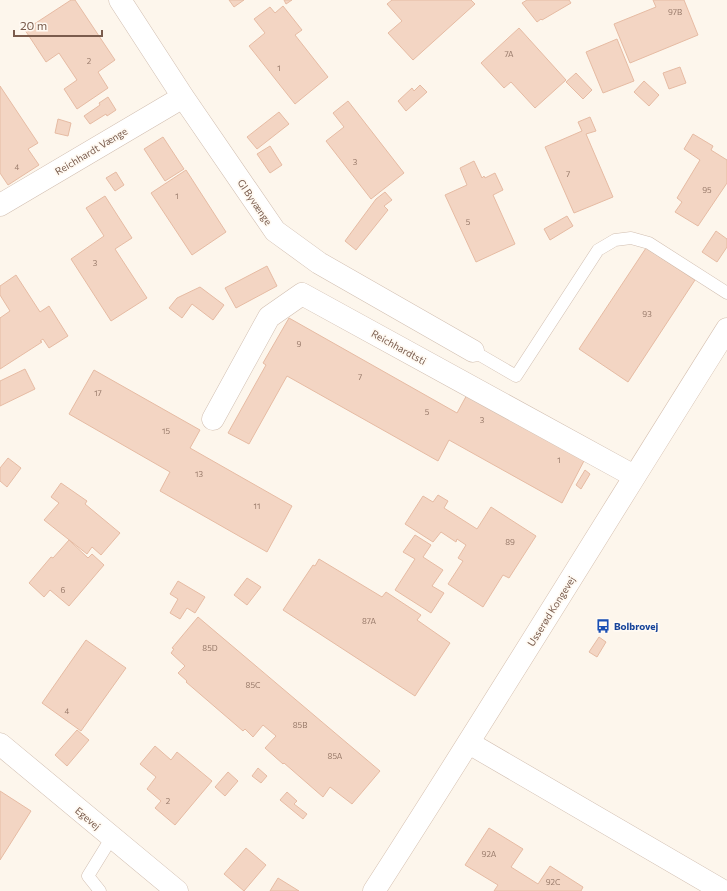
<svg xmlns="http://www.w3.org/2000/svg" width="727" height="891" font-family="Commissioner,sans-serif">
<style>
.building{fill:#f3d5c3;stroke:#e6bba3}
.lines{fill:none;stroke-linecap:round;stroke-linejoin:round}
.service-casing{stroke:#d1beb0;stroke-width:13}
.minor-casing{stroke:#d1beb0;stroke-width:23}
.tertiary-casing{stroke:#d1beb0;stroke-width:23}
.secondary-casing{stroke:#d6c0b0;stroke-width:23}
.service{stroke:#fff;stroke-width:12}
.minor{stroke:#fff;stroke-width:22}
.tertiary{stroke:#fff;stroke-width:22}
.secondary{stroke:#fff;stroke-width:22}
.labels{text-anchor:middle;stroke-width:3.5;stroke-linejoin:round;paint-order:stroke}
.number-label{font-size:8px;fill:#987a6a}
.street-label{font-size:10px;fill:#7a5c4d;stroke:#fffaf3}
.transit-label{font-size:10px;font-weight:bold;fill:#164399;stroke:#fffaf3;text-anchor:start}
</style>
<rect width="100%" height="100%" fill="#fdf6ec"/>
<path class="building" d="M71,0h4l40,60 -17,12 10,16 -31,21 -13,-20 13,-9 -18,-27 -13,9 -21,-32z
M229,0h15l-10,7z
M284,0h8l-6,4z
M392,0h79l4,4 -62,56 -25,-27 14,-12 -15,-17z
M527,0h42l2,3 -29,17 -1,-1 -4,3 -15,-19z
M653,0h31l14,35 -68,28 -16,-39 42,-17z
M283,6l19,24 -7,5 33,42 -33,27 -46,-58 16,-13 -11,-14 16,-12 5,6z
M519,28l47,52 -31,28 -24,-26 -7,6 -23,-25z
M617,39l17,42 -31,12 -17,-41z
M680,67l6,16 -17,6 -6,-16z
M576,73l16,17 -9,9 -17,-17z
M644,81l15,14 -10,11 -15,-14z
M420,85l7,7 -21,19 -8,-10 14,-13 2,3z
M0,86l38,57 -10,6 11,16 -31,20 -8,-12z
M108,97l8,13 -9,6 -1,-2 -16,10 -6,-8 16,-11 -1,-2z
M348,101l56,72 -33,26 -45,-58 18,-14 -11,-14z
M279,112l10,12 -32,25 -10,-12z
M590,117l6,14 -10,3 27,63 -39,16 -29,-66 37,-16 -4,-9z
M58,119l13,4 -3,13 -13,-3z
M693,134l20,12 -2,4 16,10v23l-29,43 -23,-14 7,-10 -5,-4 23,-38 -16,-11z
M163,137l21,32 -19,12 -21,-32z
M270,146l12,19 -12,8 -13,-19z
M474,161l8,17 2,-2 1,2 10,-5 8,17 -10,5 22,49 -39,18 -31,-67 22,-10 -7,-17z
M186,170l40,62 -34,23 -41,-62z
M116,172l8,13 -9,6 -9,-13z
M385,192l7,8 -8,6 4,4 -32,40 -11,-9 31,-42z
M105,196l27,42 -17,11 32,49 -36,23 -40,-62 33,-23 -18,-28z
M567,216l6,10 -23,14 -6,-11z
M716,231l11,8v8l-10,15 -15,-10z
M646,248l49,32 -67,102 -49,-33z
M267,266l10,20 -41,22 -11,-20z
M16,275l24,37 9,-6 19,30 -19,12 -6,-9 -3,2 2,1 -42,27v-51l10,-7 -10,-16v-9z
M200,287l24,18 -11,15 -21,-16 -10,14 -13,-10 8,-10z
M289,318l168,95 12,-22 117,66 -24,46 -113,-63 -11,21 -151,-85 -38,68 -21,-11 38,-68 -3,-2z
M25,369l10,20 -35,17v-25z
M94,370l106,60 -10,18 102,58 -25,46 -107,-61 10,-19 -101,-58z
M8,458l13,10 -14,19 -7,-6v-13z
M585,470l5,4 -9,15 -5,-4z
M61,483l26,18 -2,3 35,29 -19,22 -9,-8 -5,7 -43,-34 15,-17 -8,-6z
M438,495l10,6 -4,7 33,21 14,-22 45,29 -27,42 -6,-3 -20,32 -35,-23 15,-23 -5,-3 8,-13 -9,-6 -1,3 -15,-10 -8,10 -28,-18 18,-28 10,6z
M415,535l16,10 -8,12 20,13 -11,16 12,7 -13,20 -36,-23 20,-31 -12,-7z
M69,540l19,18 4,-4 12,11 -35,41 -19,-16 -6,7 -15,-14 22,-26 2,1z
M319,559l63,38 4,-5 35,23 -4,5 33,23 -35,53 -132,-86 30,-45 2,1z
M247,578l14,9 -14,18 -13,-10z
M178,581l27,16 -10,16 -8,-5 -7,11 -10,-6 8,-14 -8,-5z
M198,617l182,154 -28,33 -22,-17 -7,10 -39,-34 -1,1 -18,-16 11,-12 -13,-11 -10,12 -8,-8 -2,2 -57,-49 1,-1 -9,-8 7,-7 -14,-13 3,-4 -2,-1z
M599,637l7,5 -9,15 -8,-5z
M86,640l40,28 -45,63 -39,-28z
M77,730l12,10 -22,26 -12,-11z
M155,746l16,14 6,-8 35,29 -37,44 -20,-17 6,-7 -14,-12 9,-12 -16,-13z
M258,768l9,8 -6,7 -9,-7z
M228,772l10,9 -13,15 -10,-9z
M0,791l31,20 -31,49z
M287,792l10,9 -3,3 13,10 -4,5 -23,-19z
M489,828l34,21 -12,18 27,17 12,-18 33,21 -2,4h-87l4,-6 -33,-20z
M246,848l20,17 -22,26 -20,-17z
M278,878l21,13h-29z"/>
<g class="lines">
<defs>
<path id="service" d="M473,351l43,25 82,-126 17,-10 16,-2 18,5 78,50
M100,891l-12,-15 24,-39"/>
<path id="minor" d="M120,0l63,97 92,134 44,32 154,88
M0,205l183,-108
M213,419l56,-102 33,-23 332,182
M0,744l177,147"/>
<path id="tertiary" d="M469,743l254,148"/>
<path id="secondary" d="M374,891c120,-186 235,-375 353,-562"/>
</defs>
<use href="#service" class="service-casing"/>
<use href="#minor" class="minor-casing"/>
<use href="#tertiary" class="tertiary-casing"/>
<use href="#secondary" class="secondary-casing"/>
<use href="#service" class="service"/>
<use href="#minor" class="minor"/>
<use href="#tertiary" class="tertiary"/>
<use href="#secondary" class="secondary"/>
</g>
<defs>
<symbol id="bus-bare" viewBox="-9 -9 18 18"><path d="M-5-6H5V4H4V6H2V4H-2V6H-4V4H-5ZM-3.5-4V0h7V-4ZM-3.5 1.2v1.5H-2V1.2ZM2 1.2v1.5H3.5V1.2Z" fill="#1a4fb4" stroke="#fffaf3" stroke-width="2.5" paint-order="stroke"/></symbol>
</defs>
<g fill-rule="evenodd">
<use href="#bus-bare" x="593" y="616" width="20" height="20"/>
</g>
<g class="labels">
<g class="number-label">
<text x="675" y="15">97B</text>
<text x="509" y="57">7A</text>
<text x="89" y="64">2</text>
<text x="279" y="71">1</text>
<text x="355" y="165">3</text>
<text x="17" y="170">4</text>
<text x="568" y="177">7</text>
<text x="707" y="193">95</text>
<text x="177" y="199">1</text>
<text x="468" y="225">5</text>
<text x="95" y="266">3</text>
<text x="647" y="317">93</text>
<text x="299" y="347">9</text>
<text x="360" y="380">7</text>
<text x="98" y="396">17</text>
<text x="427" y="415">5</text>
<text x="482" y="423">3</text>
<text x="166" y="434">15</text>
<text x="559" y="463">1</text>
<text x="199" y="477">13</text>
<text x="257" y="509">11</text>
<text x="510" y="545">89</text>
<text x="63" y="593">6</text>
<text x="369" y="624">87A</text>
<text x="210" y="651">85D</text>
<text x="253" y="688">85C</text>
<text x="67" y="714">4</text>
<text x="300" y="728">85B</text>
<text x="335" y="759">85A</text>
<text x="168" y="804">2</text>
<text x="489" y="857">92A</text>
<text x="553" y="885">92C</text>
</g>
<g class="street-label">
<text transform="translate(91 151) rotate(-31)" y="4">Reichhardt Vænge</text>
<text transform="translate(255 202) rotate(56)" y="4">Gl Byvænge</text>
<text transform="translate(399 347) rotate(29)" y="4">Reichhardtsti</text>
<text transform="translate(551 611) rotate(-58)" y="4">Usserød Kongevej</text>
<text transform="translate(88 818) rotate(40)" y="4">Egevej</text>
</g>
<g class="transit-label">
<text x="614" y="630">Bolbrovej</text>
</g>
</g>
<path d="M14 30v6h88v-6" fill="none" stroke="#7a5c4d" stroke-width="2"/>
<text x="20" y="30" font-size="12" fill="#7a5c4d" stroke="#fffaf3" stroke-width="3" paint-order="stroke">20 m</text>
</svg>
